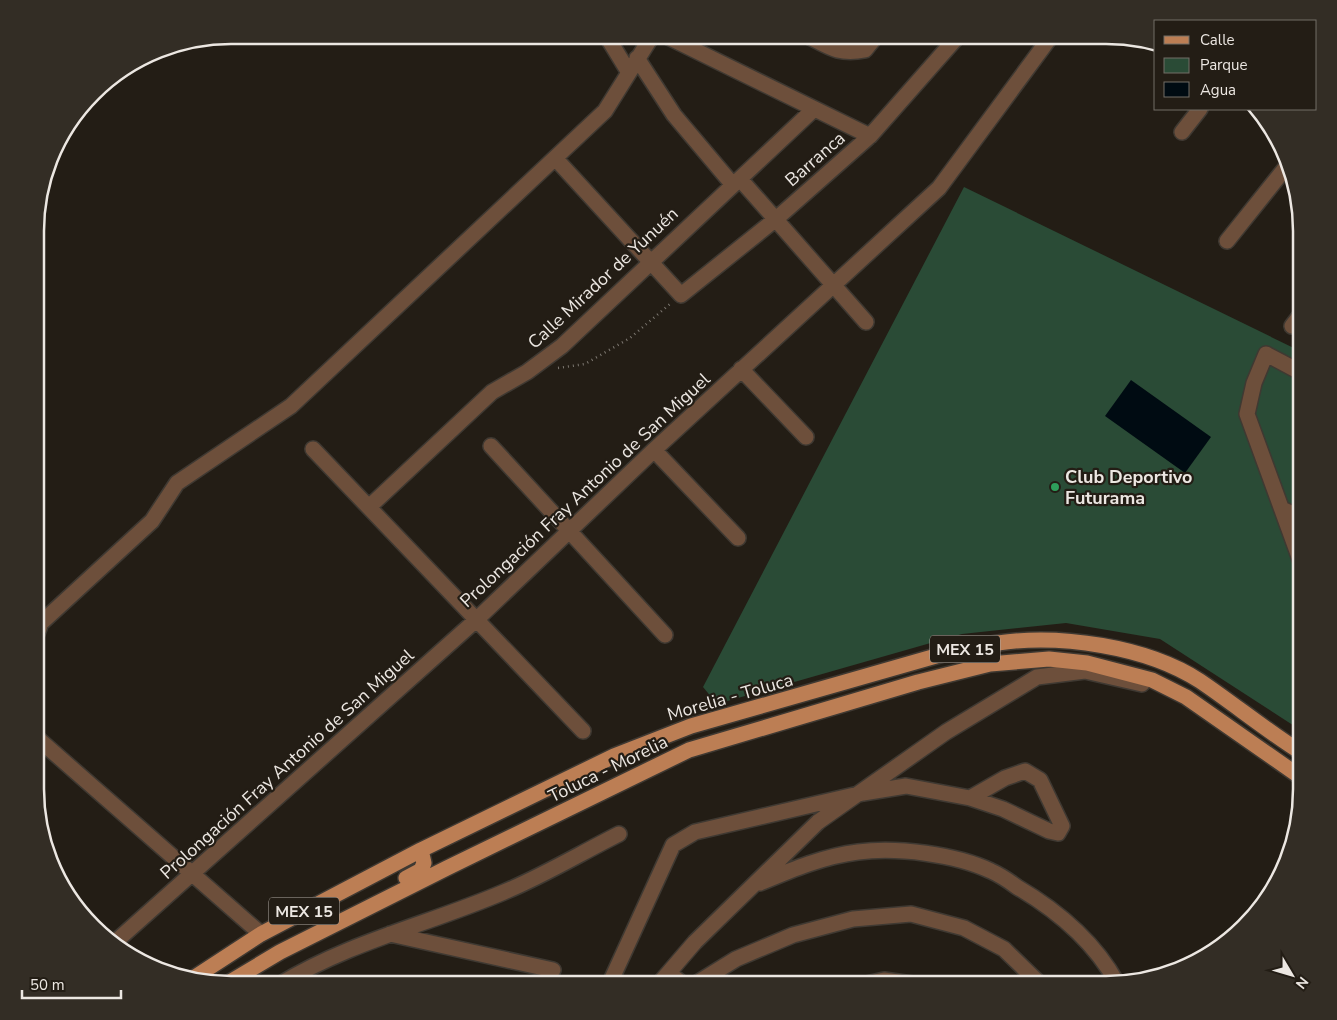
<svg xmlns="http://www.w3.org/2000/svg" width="1337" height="1020" font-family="'Nunito Sans',sans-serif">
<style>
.green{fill:#2a4b36}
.water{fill:#000b12}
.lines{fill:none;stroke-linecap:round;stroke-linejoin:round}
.minor-casing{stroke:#3f3932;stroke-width:18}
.major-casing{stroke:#3f3932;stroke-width:18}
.path{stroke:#7e7972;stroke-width:2.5;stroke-dasharray:1 4;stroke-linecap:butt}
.minor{stroke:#6d4f3b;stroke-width:15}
.major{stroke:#bc7e54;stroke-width:15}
.leisure-dot{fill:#2e9e5b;stroke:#231d15;stroke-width:2}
.labels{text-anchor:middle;stroke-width:4.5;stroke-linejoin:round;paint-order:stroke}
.shield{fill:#231d15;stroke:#b0aaa4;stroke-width:1}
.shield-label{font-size:16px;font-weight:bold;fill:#ece7e2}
.street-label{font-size:18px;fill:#ece7e2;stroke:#231d15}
.poi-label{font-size:18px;font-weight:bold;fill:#ece7e2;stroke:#231d15;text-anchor:start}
.rim{fill:none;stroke:#ece7e2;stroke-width:2.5}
</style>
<rect width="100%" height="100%" fill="#231d15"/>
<path class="green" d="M964,187l338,165v379l-142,-92 -94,-16 -104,11 -245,70 -14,-17z"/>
<path class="water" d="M1131,380l80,57 -26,36 -80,-57z"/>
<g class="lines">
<defs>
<path id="minor" d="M606,35l22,36
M664,35l206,101
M806,35c23,12 32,20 59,15l12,-15
M637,58l37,57 59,70
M1182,132l18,-23
M555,158l126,137 95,-76 94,-83 89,-101
M740,179l126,143
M1227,241l60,-75
M1292,326l10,-13
M741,369l65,68
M491,446l174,189
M313,449l270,282
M654,450l84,88
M369,507l123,-115 35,-20 35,-26 251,-236
M1282,509l20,9
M1302,565l-55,-151 7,-31 12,-29 36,19
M36,636l5,-13 111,-102 25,-38 114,-77 314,-295 47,-75 4,-1
M36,737l225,197
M760,883c31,-13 64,-27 98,-31 39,-5 97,2 133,19 9,4 18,10 26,16 41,24 77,54 100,96
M390,934l163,36
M113,944l362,-323 179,-171 285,-262 113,-153
M669,973l15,12
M279,985c70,-43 150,-61 225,-93 39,-16 77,-39 115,-58
M609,985l64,-140 22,-13 168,-39 43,-7 64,12 33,11 46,22 9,2 4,-7 -22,-46 -15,-9 -20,7 -35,20
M658,985l37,-43 123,-120 128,-90 91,-55 48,-6 57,13
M694,985l42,-26 57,-24 60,-16 58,-5 53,14 40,21 37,36
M862,985l22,-5 35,5"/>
<path id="major" d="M406,878l15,-8 3,-7 -3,-13
M192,979l69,-45 160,-84 193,-94 77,-30 259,-74c16,-3 32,-7 48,-9 62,-9 148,3 202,38 34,23 67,50 102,72
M225,985l55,-33 167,-84 242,-118 229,-68 72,-18 59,-5 38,4 65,17 34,17 116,81"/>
</defs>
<use href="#minor" class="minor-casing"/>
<use href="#major" class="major-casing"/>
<path class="path" d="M558,368l27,-4 45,-26 40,-34"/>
<use href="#minor" class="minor"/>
<use href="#major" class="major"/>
</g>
<circle class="leisure-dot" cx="1055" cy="487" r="5"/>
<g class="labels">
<g class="shield">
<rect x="930" y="635.5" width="70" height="27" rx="4"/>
<rect x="269" y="897.5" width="70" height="27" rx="4"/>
</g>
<g class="shield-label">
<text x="965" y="655">MEX 15</text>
<text x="304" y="917">MEX 15</text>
</g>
<g class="street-label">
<text transform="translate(815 159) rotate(-41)" y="6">Barranca</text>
<text transform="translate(603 278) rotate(-43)" y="6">Calle Mirador de Yunuén</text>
<text transform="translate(585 490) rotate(-43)" y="6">Prolongación Fray Antonio de San Miguel</text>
<text transform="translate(730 697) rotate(-16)" y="6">Morelia - Toluca</text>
<text transform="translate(287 764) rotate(-42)" y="6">Prolongación Fray Antonio de San Miguel</text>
<text transform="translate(608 769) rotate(-26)" y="6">Toluca - Morelia</text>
</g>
<g class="poi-label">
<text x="1065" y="483">Club Deportivo<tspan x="1065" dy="21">Futurama</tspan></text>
</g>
</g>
<path d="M0 0H1337V1020H0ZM231 44H1106A187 187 0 0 1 1293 231V789A187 187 0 0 1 1106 976H231A187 187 0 0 1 44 789V231A187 187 0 0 1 231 44Z" fill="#332d25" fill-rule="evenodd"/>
<path class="rim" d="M231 44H1106A187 187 0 0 1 1293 231V789A187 187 0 0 1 1106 976H231A187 187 0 0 1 44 789V231A187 187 0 0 1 231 44Z"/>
<rect x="1154" y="20" width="162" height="90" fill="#231d15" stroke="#736e67"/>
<rect x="1164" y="36" width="25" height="8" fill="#bc7e54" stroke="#736e67"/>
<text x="1200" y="45" font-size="15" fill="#ece7e2">Calle</text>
<rect x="1164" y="58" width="25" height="15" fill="#2a4b36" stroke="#736e67"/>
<text x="1200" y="70" font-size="15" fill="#ece7e2">Parque</text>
<rect x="1164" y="82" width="25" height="15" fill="#000b12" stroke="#736e67"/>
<text x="1200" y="95" font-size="15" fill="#ece7e2">Agua</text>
<g transform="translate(1292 975) rotate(128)" stroke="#231d15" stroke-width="4" paint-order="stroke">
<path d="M0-4L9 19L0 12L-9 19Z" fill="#ece7e2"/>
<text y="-8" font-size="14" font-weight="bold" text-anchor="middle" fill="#ece7e2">N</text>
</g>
<path d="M22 990v8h99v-8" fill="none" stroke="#ece7e2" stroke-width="2.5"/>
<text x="30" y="990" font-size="15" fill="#ece7e2" stroke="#231d15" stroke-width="4" paint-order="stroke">50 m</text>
</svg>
